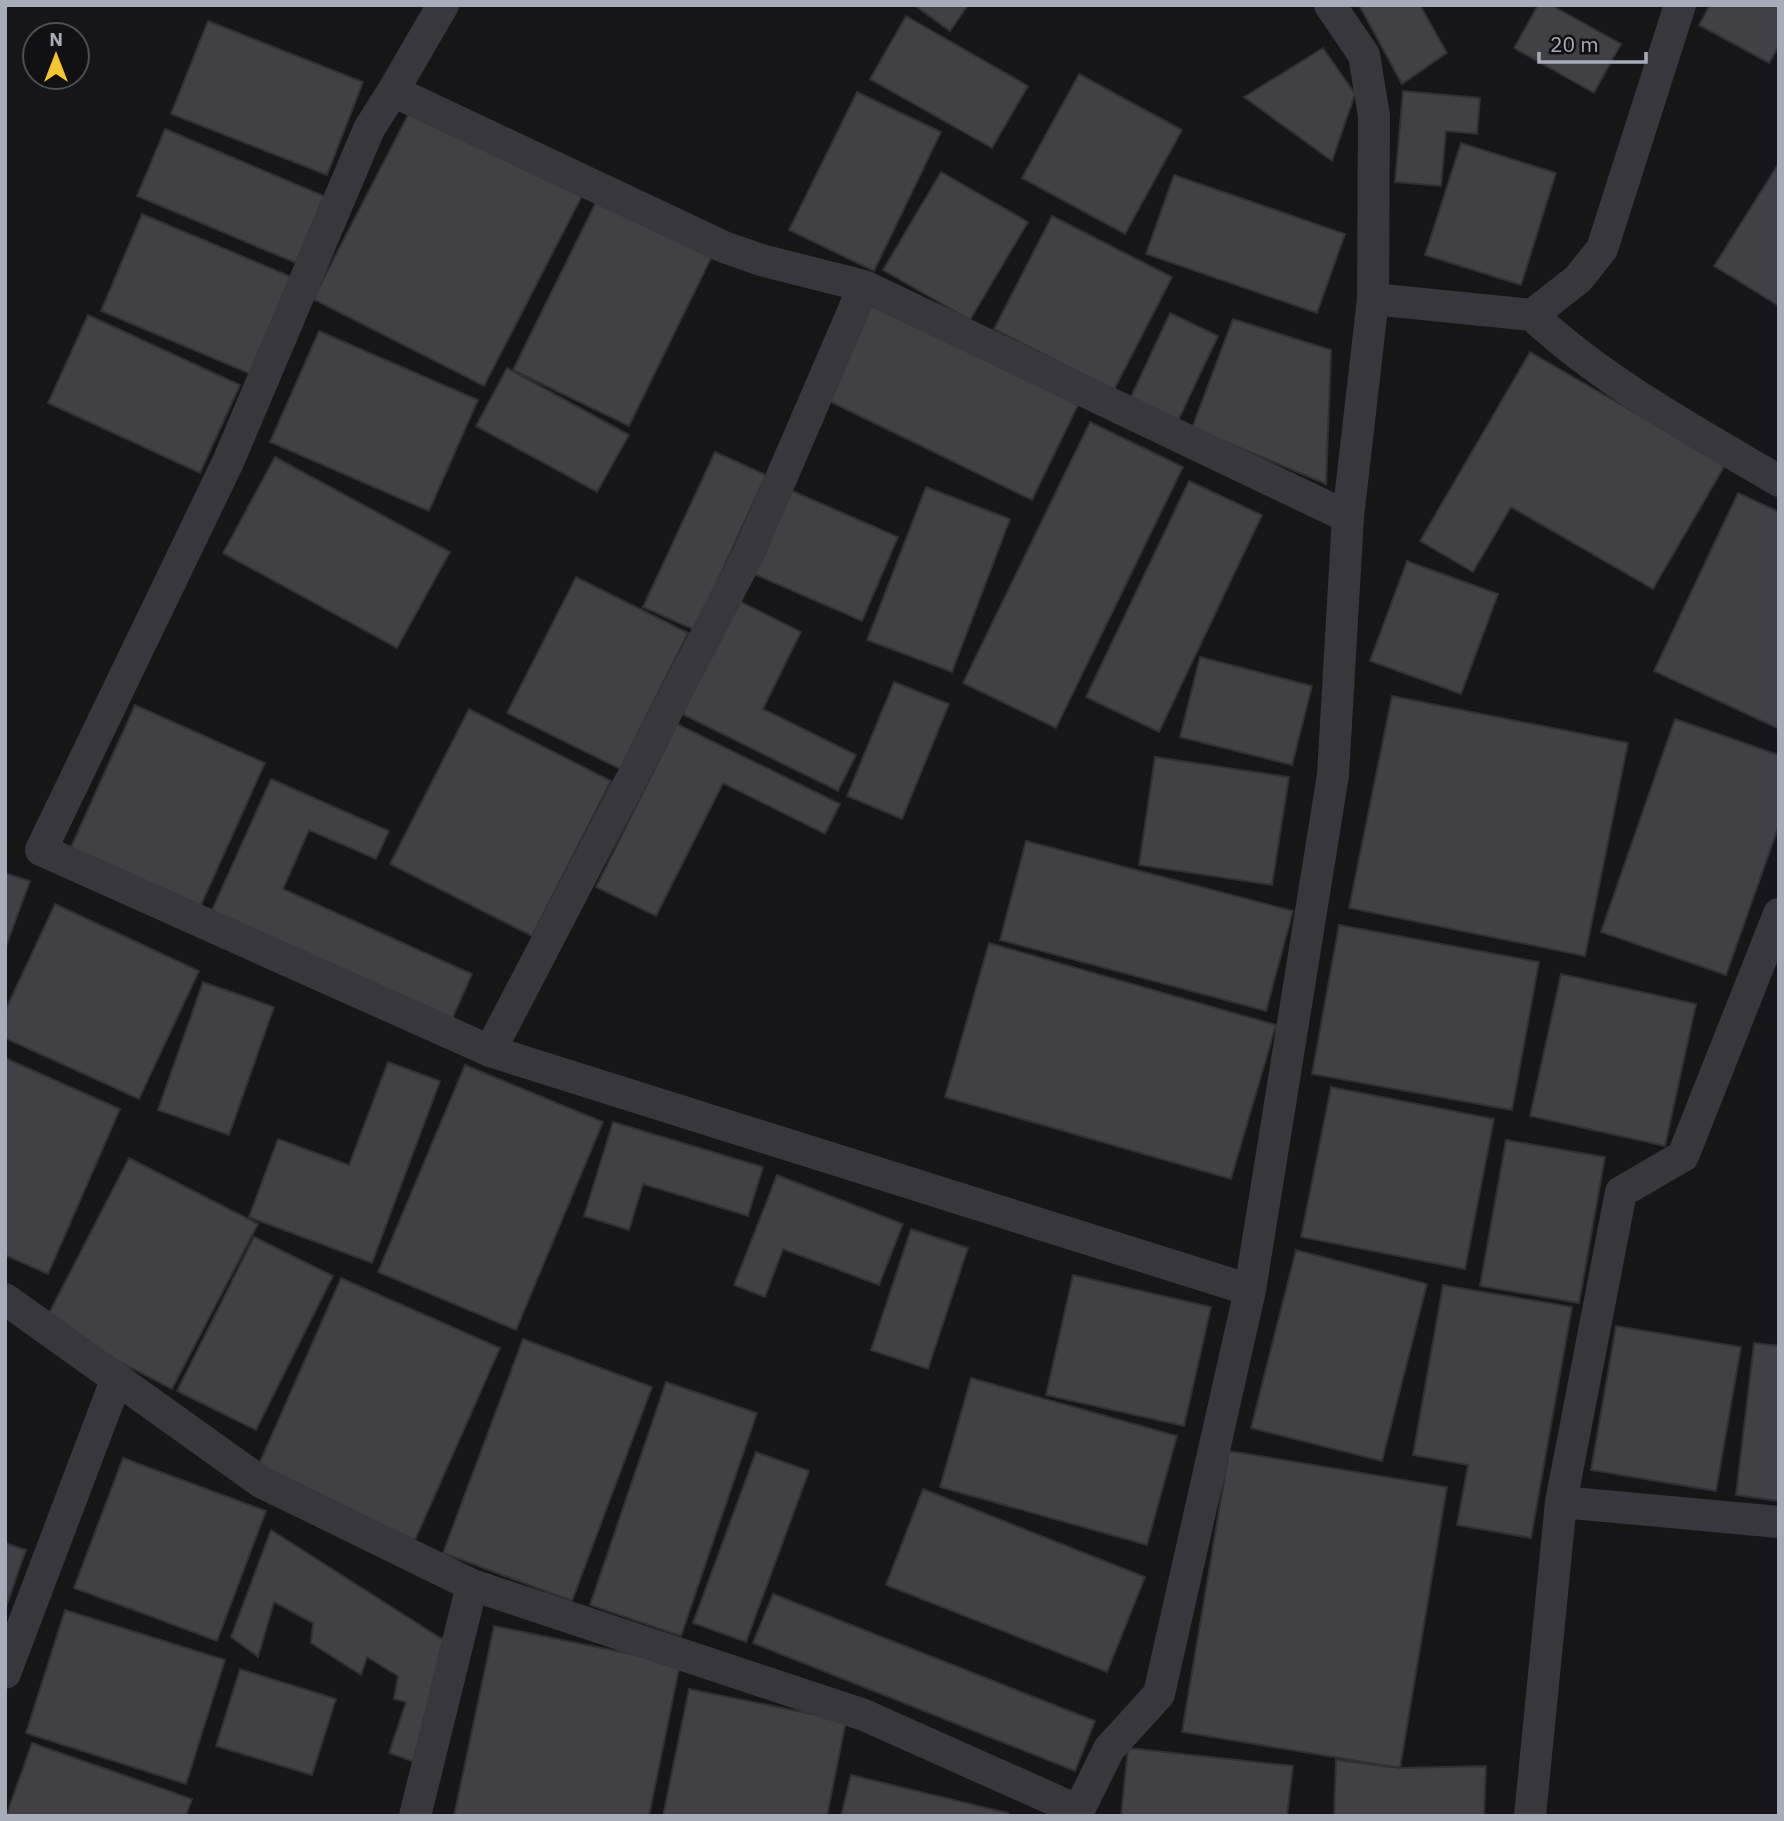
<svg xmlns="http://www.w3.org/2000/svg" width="1784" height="1821" font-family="'IBM Plex Sans',sans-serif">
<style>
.building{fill:#404045;stroke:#303034;stroke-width:2}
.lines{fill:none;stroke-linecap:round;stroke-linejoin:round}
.minor{stroke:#37373d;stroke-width:32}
</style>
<rect width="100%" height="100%" fill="#161618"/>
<path class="building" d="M914,5h54l-18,26z
M1359,5h61l27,48 -45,31z
M1538,5h13l70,39 -27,49 -80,-45z
M1710,5h69v41l-10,17 -70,-38z
M906,16l122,70 -36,62 -122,-69z
M208,21l155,61 -36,93 -156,-61z
M1323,48l32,46 -23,67 -88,-64z
M1079,74l103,56 -57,104 -103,-56z
M1403,91l77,7 -3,36 -31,-3 -5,55 -46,-4z
M857,92l84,40 -67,139 -85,-41z
M411,109l171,87 -98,190 -171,-87z
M165,129l159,67 -28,67 -159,-67z
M1461,143l95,30 -35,112 -96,-30z
M1779,163v143l-65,-40z
M941,172l87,50 -58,98 -87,-50z
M1174,175l171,59 -28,79 -171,-59z
M599,196l115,56 -85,174 -116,-56z
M142,214l152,64 -41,97 -152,-64z
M1052,216l120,61 -58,113 -120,-61z
M872,303l206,102 -46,95 -207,-101z
M1170,313l48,23 -41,87 -48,-22z
M88,315l152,70 -40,88 -152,-70z
M1233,319l98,31 -5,134 -134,-56z
M319,331l159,69 -49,111 -159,-69z
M1530,352l195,113 -72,124 -142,-82 -38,65 -53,-31z
M507,368l122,67 -32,57 -121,-66z
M1090,422l93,45 -127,261 -93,-45z
M715,452l51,23 -71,155 -52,-23z
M275,457l175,95 -53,96 -174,-95z
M1189,481l73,34 -103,217 -73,-35z
M926,487l84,32 -58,153 -85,-32z
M790,490l108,47 -36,84 -108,-47z
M1738,493l41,19v217l-125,-58z
M1407,561l91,33 -37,100 -91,-33z
M576,577l112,56 -68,136 -113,-56z
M739,601l62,31 -38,77 93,46 -18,36 -156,-77z
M1200,657l112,29 -20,79 -112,-28z
M894,682l55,22 -47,115 -55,-23z
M1392,696l236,47 -43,213 -236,-48z
M135,705l130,58 -68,151 -130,-58z
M469,709l142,72 -79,155 -142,-72z
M1675,719l104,36v70l-53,150 -125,-43z
M677,724l163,80 -15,30 -102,-51 -67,133 -60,-29z
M1155,757l134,20 -17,108 -133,-20z
M271,779l118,52 -13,28 -67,-29 -26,59 189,85 -23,52 -241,-107z
M1026,841l267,70 -27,100 -266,-71z
M5,873l25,8 -25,68z
M55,904l144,67 -60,128 -134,-61v-27z
M1339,925l200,37 -27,148 -200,-36z
M989,943l287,82 -45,154 -286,-82z
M1561,974l135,30 -31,142 -135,-30z
M203,982l71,25 -45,128 -71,-25z
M5,1058l115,51 -72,165 -43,-19z
M388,1062l52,19 -68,182 -123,-46 29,-78 71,26z
M465,1065l138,57 -87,208 -138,-58z
M1331,1087l163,32 -29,150 -164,-32z
M613,1122l150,45 -15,49 -105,-32 -14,46 -45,-14z
M1506,1140l99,17 -26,146 -99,-17z
M129,1158l129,66 -86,165 -128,-66z
M777,1175l126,49 -24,61 -96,-36 -18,48 -31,-12z
M911,1229l57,19 -40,121 -57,-19z
M254,1237l79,39 -77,154 -79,-39z
M1296,1250l131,34 -45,177 -131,-33z
M1073,1275l138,32 -27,119 -138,-31z
M341,1278l159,70 -85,192 -159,-69z
M1443,1285l129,22 -41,231 -74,-13 11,-60 -55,-10z
M1616,1326l125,21 -25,144 -125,-21z
M523,1339l129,48 -80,214 -129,-48z
M1754,1343l25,3v155l-43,-6z
M971,1378l206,58 -30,109 -207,-58z
M666,1382l91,31 -76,223 -91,-31z
M1229,1451l218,36 -47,281 -218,-36z
M756,1452l53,19 -63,171 -53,-19z
M123,1458l143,53 -49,130 -143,-53z
M923,1489l222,88 -38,95 -221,-87z
M271,1530l174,111 -28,122 -28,-10 17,-51 -12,-3 4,-23 -31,-19 -6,18 -50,-32 2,-20 -39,-21 -16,55 -27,-20z
M5,1543l21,7 -21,60z
M773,1594l322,127 -20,50 -322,-128z
M65,1610l160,50 -39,124 -160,-51z
M494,1626l186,38 -31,152h-195z
M240,1669l96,30 -24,76 -96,-29z
M689,1689l157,32 -19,95h-164z
M32,1743l160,56 -6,17h-180z
M1128,1748l165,18 -6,50h-166z
M1336,1760l64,8 86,-2 -2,50h-150z
M851,1775l157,38v3h-167z"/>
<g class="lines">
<path class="minor" d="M393,91l50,-86
M1373,299l159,16 46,-36 24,-30 78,-244
M1532,315c73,68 161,115 247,166
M490,1051l259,-498 115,-267
M1250,1290l-760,-239 -449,-201 187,-388 141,-333 24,-38 331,156 37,13 103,26 484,231
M5,1299l256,183 211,103 392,130 213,95
M1561,1502l218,20
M5,1673l112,-295
M415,1816l57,-231
M1076,1816l33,-67 50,-55 91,-404 83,-515 15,-258 25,-218 1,-183 -10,-61 -34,-50
M1530,1816l31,-314 60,-310 62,-36 96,-242"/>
</g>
<rect width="1784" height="1821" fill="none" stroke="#a8abb8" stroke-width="14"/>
<g transform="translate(56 56)"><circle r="33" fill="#111113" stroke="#4d4f55" stroke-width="2"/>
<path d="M0-5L12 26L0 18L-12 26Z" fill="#f6c631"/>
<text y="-10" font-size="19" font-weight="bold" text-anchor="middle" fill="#a8abb8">N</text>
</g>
<path d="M1539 52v10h107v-10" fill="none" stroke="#a8abb8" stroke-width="3.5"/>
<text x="1550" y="52" font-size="21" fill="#a8abb8" stroke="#111113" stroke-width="5" paint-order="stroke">20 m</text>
</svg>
